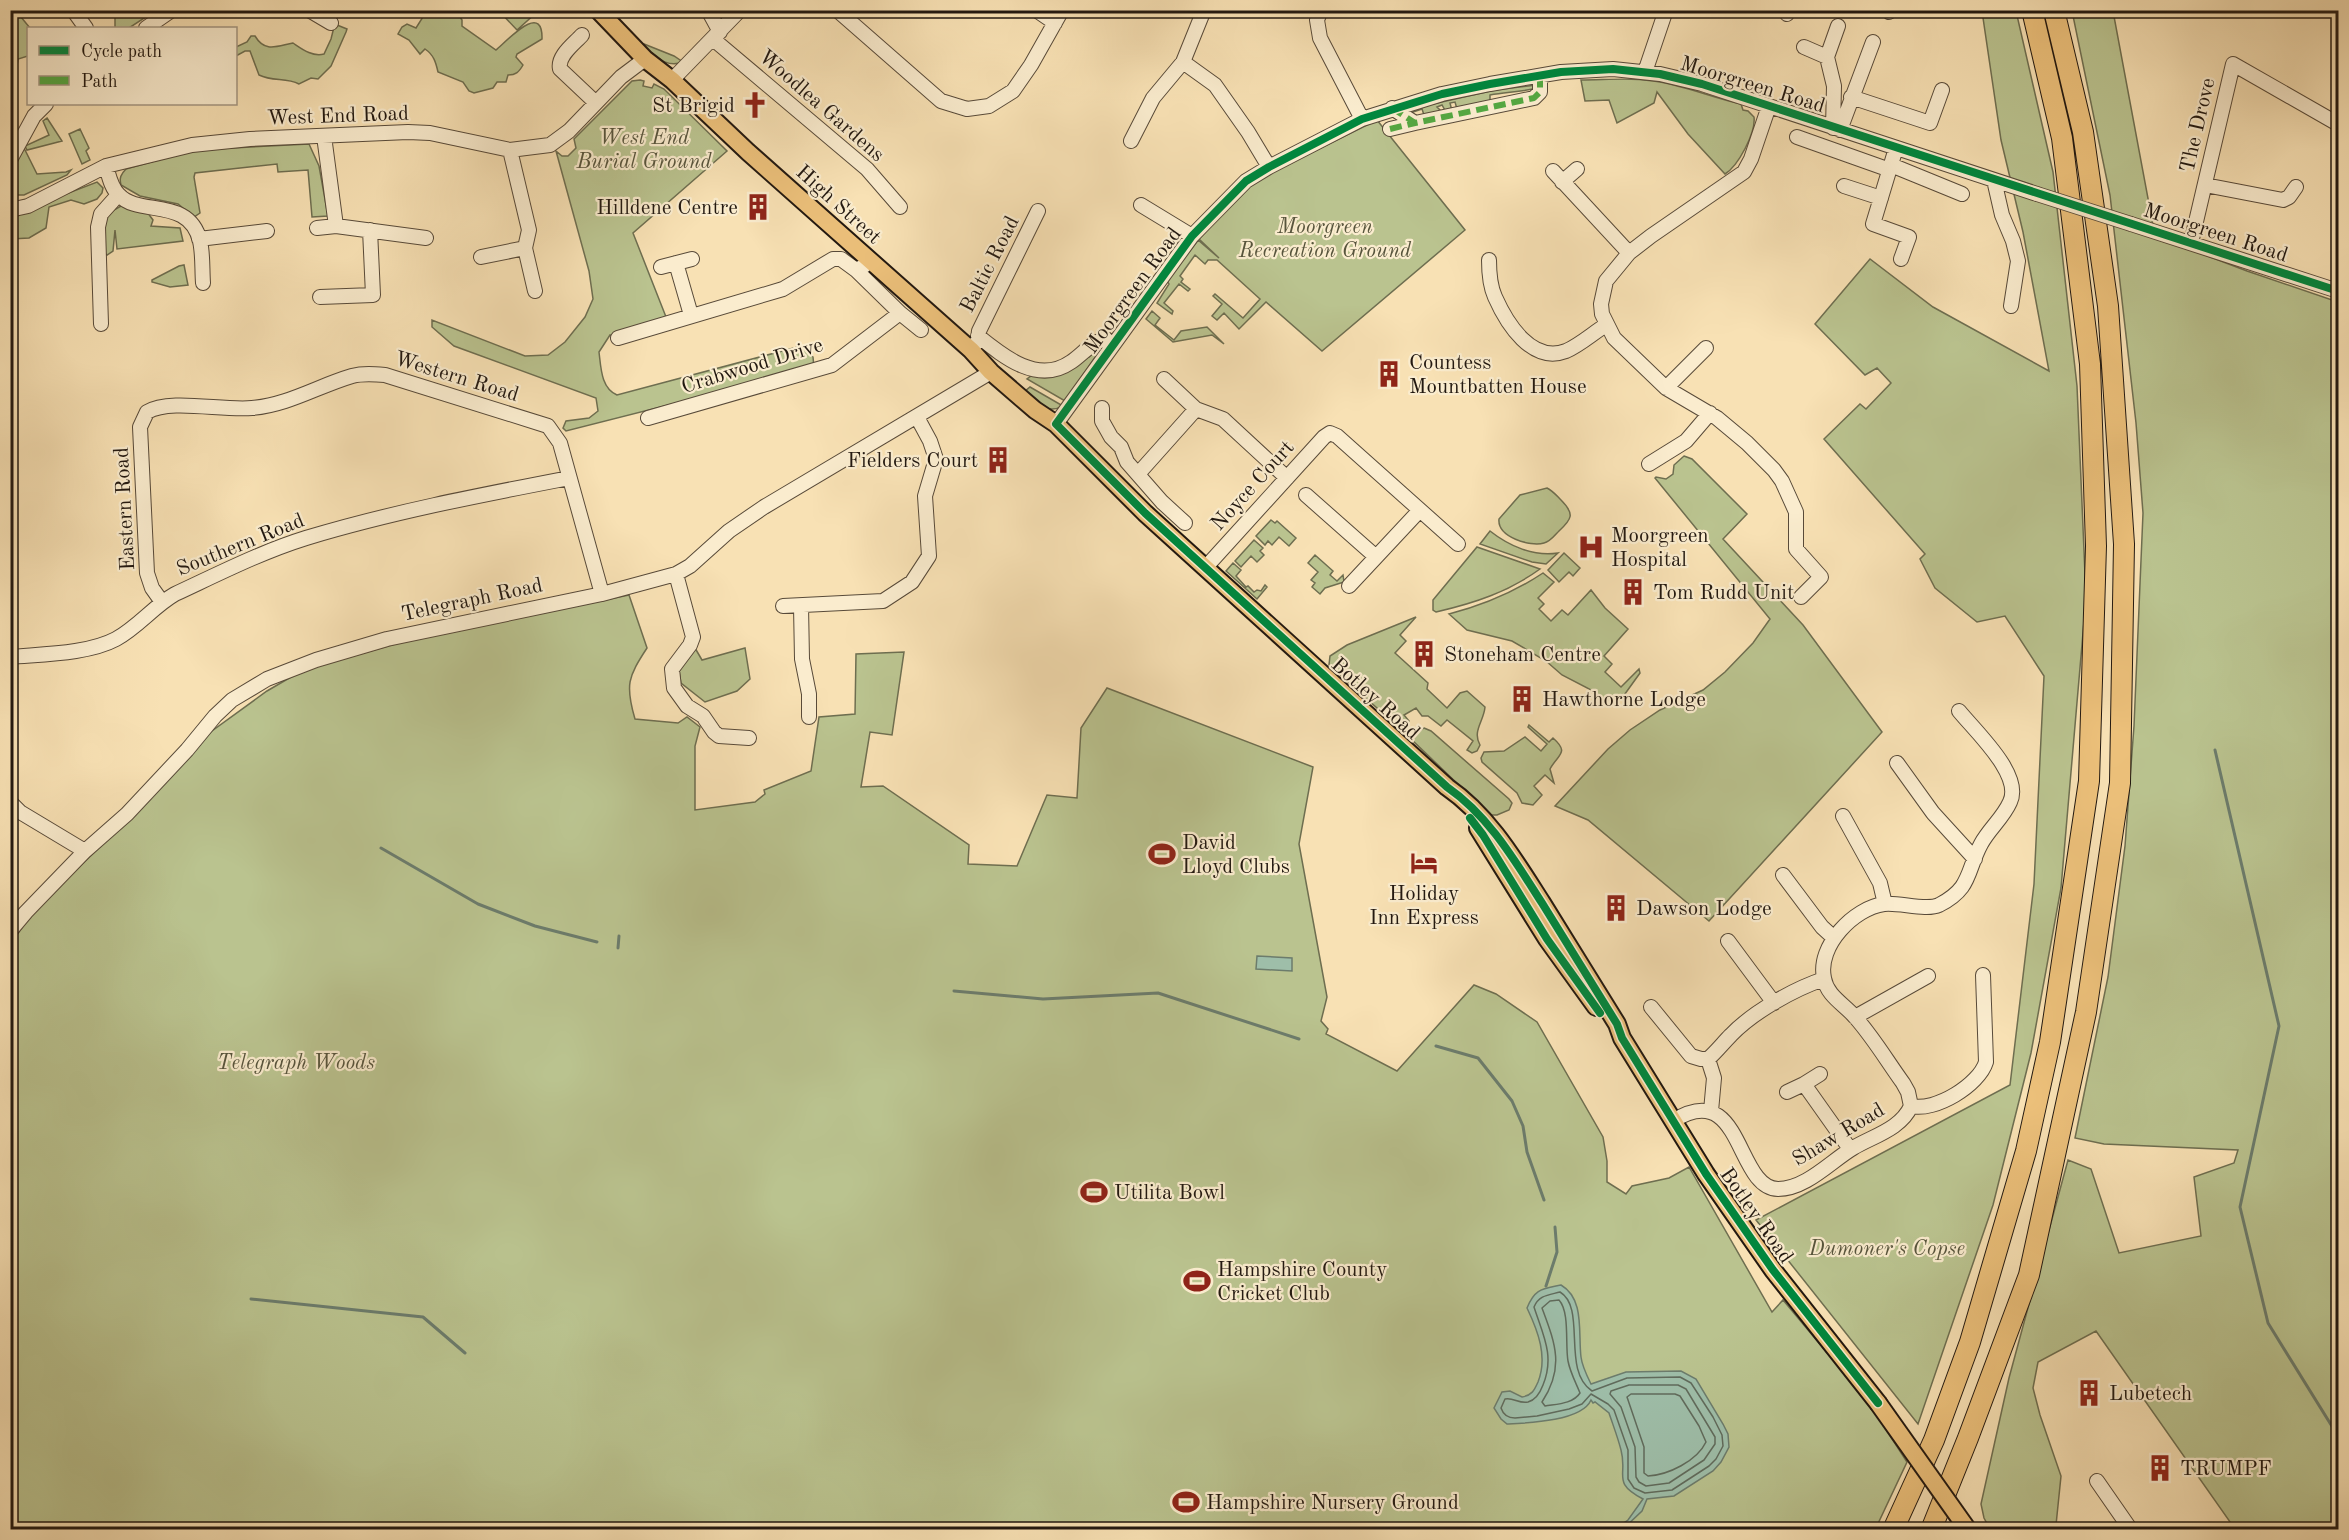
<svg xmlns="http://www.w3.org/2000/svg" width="2349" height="1540" font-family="'Old Standard TT',serif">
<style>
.green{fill:#bac38f;stroke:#6e6e50;stroke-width:1.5}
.water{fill:#9ebea9;stroke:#6c7c6c;stroke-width:1.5}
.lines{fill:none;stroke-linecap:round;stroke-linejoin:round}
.shore{stroke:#606b5c;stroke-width:1.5}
.stream{stroke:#6c7c6c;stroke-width:3}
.minor-casing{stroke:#584a39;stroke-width:16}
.major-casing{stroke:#221810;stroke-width:20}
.highway-casing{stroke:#221810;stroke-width:22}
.minor{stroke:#faecce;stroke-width:14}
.major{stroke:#ecc07a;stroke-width:16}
.highway{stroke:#ecc07a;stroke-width:20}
.minor-bridge-casing{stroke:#584a39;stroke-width:16;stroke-linecap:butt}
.major-bridge-casing{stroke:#221810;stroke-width:20;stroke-linecap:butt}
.minor-bridge{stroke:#faecce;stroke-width:14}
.major-bridge{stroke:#ecc07a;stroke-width:16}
.quiet{stroke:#53a942;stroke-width:6;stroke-dasharray:12 6;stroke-linecap:butt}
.cycleway-casing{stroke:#faecce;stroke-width:11}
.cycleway{stroke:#00873e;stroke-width:8}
.labels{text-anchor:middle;stroke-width:4.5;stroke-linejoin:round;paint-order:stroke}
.street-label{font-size:21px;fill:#221810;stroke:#faecce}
.poi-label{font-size:21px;fill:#221810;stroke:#faecce;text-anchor:start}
.park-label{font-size:21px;font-style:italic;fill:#57543c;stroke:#faecce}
</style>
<rect width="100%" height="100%" fill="#f8e1b4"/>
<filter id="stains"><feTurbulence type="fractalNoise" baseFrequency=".00333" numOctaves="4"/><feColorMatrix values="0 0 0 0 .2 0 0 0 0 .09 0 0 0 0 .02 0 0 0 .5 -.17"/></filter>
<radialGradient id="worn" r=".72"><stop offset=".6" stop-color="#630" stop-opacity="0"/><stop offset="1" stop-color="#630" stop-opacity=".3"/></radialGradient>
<path class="green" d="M11,10l5,1 14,17h-2v28l-10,3 -2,13 -5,4z
M536,10l1,2 -20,18 -18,-19z
M115,11l23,2 13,-2 1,2 -23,15h-14z
M440,11h16l6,9v6l34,24c10,-8 47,-50 46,-11l-25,15 -1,3 7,8c-4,7 -7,10 -15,10l-2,7h-9l-4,6 -19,5 -5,-2 -6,-9 -25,-10c-2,-9 -4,-17 -13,-23l-5,5 -11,-14 -11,-6 4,-7 5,-3 9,4 10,-16 8,1z
M1982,11h34l37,161 24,214 9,212 -25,290 -30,165 -38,152 -75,219 -162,-204 254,-135 24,-201 10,-208 -39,-60 -28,6 -42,-34 -15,-29 5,-5 -101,-115 36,-35 6,5 25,-26 -14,-15 -12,7 -50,-51 55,-65 63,48 116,64 -26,-139 -22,-92z
M2072,11h41l42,225 92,35 91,31v1227h-103l-139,-198 -58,31 -5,26 7,27 21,61 -5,49 -7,4h-59l-6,-11 -3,-14 28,-126 59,-218 23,9 28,84 82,-17 -7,-59 40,-14 4,-13 -134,-6 -29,-6 33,-161 17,-131 9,-120 9,-213 -7,-90 -26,-228z
M337,25l10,4 -1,3 -15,34 -13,13 -7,-1 -12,6c-13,-7 -26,-2 -40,-9l-9,-24h-5l-9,5v-9l11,-5 4,-6h4c10,17 22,10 38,7 9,6 19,14 31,11l7,-15 3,-12z
M644,44l30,12 9,6c-17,7 -28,-7 -40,-16z
M640,80l4,1 -1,5 9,2 2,-4 10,5 63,62 -94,82 35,89 -50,16 -8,-3 -11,17c2,16 2,36 18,43l184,-49 12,11 1,11 -248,63 -3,-3 3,-7 23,-3 9,-7 -2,-13 -142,-52 -22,-19v-7l93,36 23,-1 17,-13 20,-25 8,-18 -4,-28 -33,-120 6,5h6l8,-8 -2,-9 58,-58z
M1581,80c26,0 53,-3 79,2 28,5 54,16 81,22l2,6 5,1 6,6c2,16 -16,49 -29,57l-37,-40 -31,-42 -3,11 -37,20 -8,-23 -24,1z
M1537,85v3c-16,4 -31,4 -47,7v7l-33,7 -2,-7 -5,1 2,8 -6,1 -4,-7 -5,2 4,4 -16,7 -3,-9 -15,5 -1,-4 89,-20z
M47,118l15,23 -35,9 -2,-4 24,-11 -6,-14z
M1377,120l88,110 -143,121 -56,-49 -27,27 -15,-16 -7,7 -5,-4 10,-12 -9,-8 2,-2 28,24 17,-19 -43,-39h-9l-3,4 -10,-9 -15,21 3,3 -2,3 9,7 -2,2 -9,-7 -15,19 9,8 -1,3 -15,-11 12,-19 -2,-3 31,-41 21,18 -20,-19 50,-55z
M80,129l9,19 -3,3 4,9 -8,4 -13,-30z
M309,144l10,22 9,50 -16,1 -4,-47 -30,2 -1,-8 -82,9 -1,4 6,36 -6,4 -16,-13 -38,-8 -19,-11c-2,-7 0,-11 5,-16l68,-19z
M22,148l3,2 12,24 29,-2 5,-2 -4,5 -43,20h-10l-3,-4v-14z
M97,182l6,6 -1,5 -5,6 -13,5 -13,-4 -22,7 -3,21 -17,10 -18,1v-24z
M121,206l26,6 6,8 -2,6 29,2 3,13 -66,8 -2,-19 -2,21 -6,4 -5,-3 3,-37z
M184,265l4,20 -18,2 -18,-5v-2l27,-14z
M1152,311l8,7 -5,7 19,15 7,-9 26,-4 17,17 -12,-9 -39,7 -27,-23z
M1105,343l-40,58 -38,-22 4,-3 54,-22 4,3z
M1030,387l33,19c-16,9 -26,-3 -39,-14z
M1684,456l8,3 55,55 -24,25 80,86 79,107 -173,189 -121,-101 -33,-14 53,-57 22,-19 30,-20 43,-20 22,-18 28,-29 17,-24 -115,-141 1,-1 10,2 7,-5 1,-9z
M1547,488c6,3 10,8 14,12 14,14 11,19 -2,31 -4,4 -9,11 -15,12 -14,4 -47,-6 -45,-24l21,-24z
M1271,520l4,3 2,-2 19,17 -7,8 -10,-9 -7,8 -4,-4 -3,4 -9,-9z
M1490,531c19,15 44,26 68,22l-12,11 -14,-2 -52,-18z
M1254,540l9,8 -3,3 4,4 -7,7 -6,-6 -10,11 -6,-6z
M1477,547l63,22c-32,23 -65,34 -104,43l-3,-2v-10z
M1564,553l16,15 -7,8 -4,-4 -10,10 -11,-12z
M1315,555l18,16 -3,4 7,6 6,-6 1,7 -19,6 -5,6 -8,-7 3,-4 -4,-3 7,-8 -10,-9z
M1233,563l8,7 -5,6 10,11 2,-1 6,6 3,-2 4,1 4,-6 2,2 -10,12 -31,-28z
M1543,573l11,9 -16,16 6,6 -5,5 12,12 11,-11 6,5 23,-25 14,18 23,21 -24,27 8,8 -7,8 16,15 18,-18 1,4 -18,25 -10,3 -14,-5 -1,-3 -35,-18 -16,-14 -34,-20 -45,-11 -18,-16c35,-9 64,-21 94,-41z
M629,595l18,53c-19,29 -22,37 -12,71l43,4 9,-6 13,10 -5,19v64l60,-8 10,-8 -1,-4 47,-19 8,-54 36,-3 1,-60 48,-2 -12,83 -22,-3 -9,55 22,-1 86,59 -1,19 49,2 30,-71 30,3 4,-70 26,-40 206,79 -14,77 28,153 -6,24 7,8 -2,5 71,37 77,-86 22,9 41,28 66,115 4,24v21l19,12 6,-8 37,-8 20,-11 83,145 11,-12 86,103 38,59 -32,68h-1864l-1,-585 24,-35 92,-88 79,-86 62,-45 36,-21 110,-31z
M1416,617l-16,18 6,6 -11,12 33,30 -1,6 20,19 13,-15 7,-2 18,16c-1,14 -13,24 -5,38l-3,6 -5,2 -5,-3 6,-9 -26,-21 -6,6 -13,-10h-6l-6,-8 -12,7 5,6 -9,5 -4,-1 -67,-60 1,-9 17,-11z
M695,648l7,12 43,-12 5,31 -13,12 -32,11 -24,-19 -2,-12z
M1529,725l20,17 4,-4c17,15 5,16 -3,31l4,14 -9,-8 -11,11 8,9 -9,10 -11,-2 -5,-10 -35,-31 -1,-4 3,-6 20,-1 21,-14 16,14 6,-7 -19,-17z
M1424,728l7,3 78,68 3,4 -3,7 -12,5h-7l-80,-77z"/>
<path class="water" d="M1257,956l35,2v13l-36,-2z
M1561,1285c24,14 17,48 20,72 1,9 6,19 10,27l35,-12 55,-1 15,8 27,45 5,10 1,13 -8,15 -8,9 -39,25 -27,3 -5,12 -19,18h-8l13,-9 15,-21c-32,-17 -15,-23 -22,-49 -3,-12 -8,-25 -12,-37l-14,-11 -2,1 -2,-3c-9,21 -62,23 -84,24l-6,-5 -7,-11 8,-16 8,-1 12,6c10,-2 12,-6 16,-15 10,-25 0,-51 -11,-74 8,-20 16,-19 34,-23z"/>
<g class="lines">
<path class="shore" d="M1560,1292c27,16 1,79 32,99l35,-13 53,-1 11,6 22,34 9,18 1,11 -7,13 -7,7 -37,24 -27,3 -11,-5 -6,-9v-29l-14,-40 -6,-6 -17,-10 -9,10 -13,5 -32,7 -22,2c-7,0 -12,-4 -14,-10l4,-9c8,-2 14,5 23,3 8,-2 12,-9 15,-17 12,-29 0,-50 -9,-78 5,-12 15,-12 26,-15z
M1559,1300c11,12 6,45 9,61 2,11 8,22 12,32 -7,11 -24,11 -35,13l-3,-4c23,-35 13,-59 0,-94l8,-7z
M1629,1385h49l8,4 29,48v7l-11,16 -35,23 -23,3 -7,-4 -3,-5 -1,-30 -14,-40 -11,-13 1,-3z
M1675,1394l5,2 19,30 7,16c-9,19 -38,33 -58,34l-4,-3v-26l-17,-50 4,-3z"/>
<path class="stream" d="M2215,750l64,276 -39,181 28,116 70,113
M381,848l97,56 57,22 62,16
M618,948l1,-12
M954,991l89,8 115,-6 141,46
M1436,1046l42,12 34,43 11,25 4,26 17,48
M1546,1286l11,-34 -2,-25
M251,1299l172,18 42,36"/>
<defs>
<path id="minor" d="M73,10l13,18
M309,10l22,13
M708,10l12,22
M837,10l104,91 26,8 22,-3 24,-15 18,-26 31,-55
M1036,10l19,13
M1321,10l-4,10 3,18 42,81
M1889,12l1,-2
M1787,14l2,-4
M146,28l26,-18
M582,35c-8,9 -25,21 -22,34l35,33
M713,39l154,130 33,38
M1804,47l23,10
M1183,62l32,23 33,47 21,35
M1645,72l21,-62
M672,80l68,-70
M1851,97l79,26 12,-33
M1769,106l-18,53 -7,13 -93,64 -22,17 -23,28 -5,23 1,10 12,24 52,50 51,30 30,25 27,27 8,11 14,31v37l25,28 -20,20
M1392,108l23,15 119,-25 6,-6v-16
M1833,128l1,-42 -7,-29 11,-31
M1390,129l25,-6
M1840,130l33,-88
M324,136l12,90
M1797,137l93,33
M1131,141l22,-43 30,-36 21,-52
M1896,148l-23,76 36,13 -8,22
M510,150l19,80 -4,18 10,43
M10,160l24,-44 12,-12
M1891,165l71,29
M106,166c3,10 5,22 13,29 20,22 70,1 81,46 3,13 2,28 3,42
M1553,171l76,82
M1994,180l8,35 11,26 5,20 -7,45
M1562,182l15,-13
M2205,185l78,15 6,-3 7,-10
M1844,186l37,12
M1141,205l51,31
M10,210l18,-4 78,-40 86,-21 58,-6 158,-7 22,1 80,17 40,-5 19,-14 52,-54 24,-18
M2131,224l207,67
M317,228l19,-2 90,12
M199,239l68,-8
M2191,243l42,-179 105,60
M481,257l44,-9
M1489,260c0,13 1,26 6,37 12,27 37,67 71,54 14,-6 27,-18 40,-26
M676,263l15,52
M661,267l31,-8
M320,297l53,-2 -3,-65
M900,313l21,17
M101,324l-3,-97 3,-13 17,-19
M978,336c26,21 60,49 93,26 12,-8 20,-20 35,-23
M618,338l165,-49 50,-30h8l15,11 8,-4
M971,350l7,-10 1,-9 59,-120
M1164,379l32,30 27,10 64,59
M1666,388l40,-40
M1102,408v13l9,16 10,10 6,15 35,40 23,21
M648,418l184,-53 68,-52 -44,-43
M1056,424l136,-188 54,-55 23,-14 93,-48 80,-25 48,-10 71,-12 52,-3 47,5 42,10 335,110
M1649,464l37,-23 24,-28
M1138,474l58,-65
M1306,495l69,61
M1206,567l118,-130 6,-4 7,3 121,108
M676,574l17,63 -3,8 -18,24 2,19 13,18 16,10 11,16 5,4 30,2
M1349,586l71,-76
M162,602l-10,-14 -5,-15 -7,-146 7,-15c23,-14 75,-1 105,-4 36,-3 66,-22 100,-32 11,-3 22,-2 33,-1l163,51 12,17 42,151
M783,606l100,-5 29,-19 17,-26 -4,-60 11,-37 -6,-18 -13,-24
M801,606l1,53 7,35v23
M10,657c32,-3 78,-3 106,-18 22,-12 38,-33 59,-45 43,-20 86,-42 131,-56 86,-26 175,-43 263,-60
M1897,763l36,50 42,46
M10,802l10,10 65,39
M1843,816l37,67 5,21
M1783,875l39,52 12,11
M10,931l16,-19 59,-61 42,-37 60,-64 28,-34 17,-16 35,-21 49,-19 71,-21 215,-45 74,-20 14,-8 39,-35 35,-24 227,-135
M1728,941l46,62
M1651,1007l40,49 10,3h7
M1855,1017l73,-41
M1708,1059c9,-8 15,-16 23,-24 22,-23 63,-46 93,-56
M1708,1059l6,19 -3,33
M1820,1074l-16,10 46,65
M1787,1092l17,-8
M1911,1106l-3,-14 -5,-9c-16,-22 -30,-46 -48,-66 -11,-13 -28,-21 -31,-39 -7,-32 30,-70 60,-74 15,-2 42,7 55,1 33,-17 27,-33 42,-61 8,-15 22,-26 29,-42 13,-27 -34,-70 -51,-91
M1911,1106c24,6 68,-21 75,-44l-3,-87
M1673,1121c70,-44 62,67 105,68 28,0 53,-28 75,-41 20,-12 48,-19 58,-42
M2097,1481l34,49"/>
<path id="major" d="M598,10l47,49 27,21 76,72 223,198 20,22 44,38 21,14 89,89 302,274c42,29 68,74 95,116 25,40 50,81 75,121l5,14 84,136 67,96 105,133
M1478,828l69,111 49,68"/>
<path id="highway" d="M1893,1530l41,-90 36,-98 56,-191 24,-109 39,-261 7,-235 -6,-182 -28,-226 -30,-128
M1931,1530l37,-92 61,-163 57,-263 34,-229 4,-239 -16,-238 -25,-174 -29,-122"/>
</defs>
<use href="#minor" class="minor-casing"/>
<use href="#major" class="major-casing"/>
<use href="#highway" class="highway-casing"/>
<use href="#minor" class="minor"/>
<use href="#major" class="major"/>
<use href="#highway" class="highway"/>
<defs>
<path id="minor-bridge" d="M2037,194l94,30"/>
<path id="major-bridge" d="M1878,1403l90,127"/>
</defs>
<use href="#minor-bridge" class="minor-bridge-casing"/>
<use href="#major-bridge" class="major-bridge-casing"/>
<use href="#minor-bridge" class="minor-bridge"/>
<use href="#major-bridge" class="major-bridge"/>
<path class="quiet" d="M1392,108l23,15 119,-25 6,-6v-16
M1390,129l25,-6"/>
<defs>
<path id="cycleway" d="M1470,818l13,17 64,104 53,74
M1878,1403l-105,-133 -67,-96 -84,-136 -5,-14c-25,-40 -50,-81 -75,-121 -27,-42 -53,-87 -95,-116l-302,-274 -89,-89 136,-188 54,-55 23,-14 93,-48 80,-25 48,-10 71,-12 52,-3 47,5 42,10 636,207"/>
</defs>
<use href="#cycleway" class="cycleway-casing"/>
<use href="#cycleway" class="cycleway"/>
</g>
<defs>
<symbol id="church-bare" viewBox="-9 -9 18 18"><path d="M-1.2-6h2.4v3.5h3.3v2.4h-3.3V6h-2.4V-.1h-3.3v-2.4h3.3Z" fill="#8f2418" stroke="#faecce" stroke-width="2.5" paint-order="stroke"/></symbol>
<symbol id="building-bare" viewBox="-9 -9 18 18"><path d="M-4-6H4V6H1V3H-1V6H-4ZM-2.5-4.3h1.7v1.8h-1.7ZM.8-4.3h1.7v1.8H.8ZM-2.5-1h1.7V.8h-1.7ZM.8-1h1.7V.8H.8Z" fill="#8f2418" stroke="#faecce" stroke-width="2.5" paint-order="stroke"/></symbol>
<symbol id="hospital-bare" viewBox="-9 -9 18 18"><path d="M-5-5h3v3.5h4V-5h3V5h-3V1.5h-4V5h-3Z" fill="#8f2418" stroke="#faecce" stroke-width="2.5" paint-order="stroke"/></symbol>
<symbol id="stadium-bare" viewBox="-9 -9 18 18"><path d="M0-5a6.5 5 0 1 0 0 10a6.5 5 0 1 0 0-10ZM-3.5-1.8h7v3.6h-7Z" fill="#8f2418" stroke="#faecce" stroke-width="2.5" paint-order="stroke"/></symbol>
<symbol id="hotel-bare" viewBox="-9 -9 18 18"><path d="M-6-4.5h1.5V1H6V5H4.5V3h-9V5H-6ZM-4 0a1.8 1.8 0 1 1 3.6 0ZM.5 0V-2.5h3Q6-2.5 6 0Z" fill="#8f2418" stroke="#faecce" stroke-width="2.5" paint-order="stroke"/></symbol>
</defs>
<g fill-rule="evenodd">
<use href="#church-bare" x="736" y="86" width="38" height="38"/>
<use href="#building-bare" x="739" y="188" width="38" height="38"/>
<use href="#building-bare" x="1370" y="355" width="38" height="38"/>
<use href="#building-bare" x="979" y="441" width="38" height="38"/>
<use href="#hospital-bare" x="1572" y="528" width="38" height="38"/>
<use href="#building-bare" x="1614" y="573" width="38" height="38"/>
<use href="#building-bare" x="1405" y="635" width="38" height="38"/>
<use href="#building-bare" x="1503" y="680" width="38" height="38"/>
<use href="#stadium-bare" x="1143" y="835" width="38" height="38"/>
<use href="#hotel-bare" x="1405" y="844" width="38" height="38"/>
<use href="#building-bare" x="1597" y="889" width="38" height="38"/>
<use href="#stadium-bare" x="1075" y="1173" width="38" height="38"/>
<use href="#stadium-bare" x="1178" y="1262" width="38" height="38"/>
<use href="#building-bare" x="2070" y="1374" width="38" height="38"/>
<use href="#building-bare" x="2141" y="1449" width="38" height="38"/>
<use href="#stadium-bare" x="1167" y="1483" width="38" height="38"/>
</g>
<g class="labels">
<g class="street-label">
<text transform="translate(1753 84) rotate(17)" y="7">Moorgreen Road</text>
<text transform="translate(822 105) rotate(41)" y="7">Woodlea Gardens</text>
<text transform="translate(338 115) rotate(-2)" y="7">West End Road</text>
<text transform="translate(2197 125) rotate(-77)" y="7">The Drove</text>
<text transform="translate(839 204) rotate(42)" y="7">High Street</text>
<text transform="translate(2216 232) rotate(18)" y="7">Moorgreen Road</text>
<text transform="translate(989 264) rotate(-63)" y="7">Baltic Road</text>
<text transform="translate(1132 290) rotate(-54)" y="7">Moorgreen Road</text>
<text transform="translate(752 365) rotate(-17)" y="7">Crabwood Drive</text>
<text transform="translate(457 376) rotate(17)" y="7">Western Road</text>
<text transform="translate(1252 485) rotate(-48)" y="7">Noyce Court</text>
<text transform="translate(124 509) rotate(-93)" y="7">Eastern Road</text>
<text transform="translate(240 544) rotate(-22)" y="7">Southern Road</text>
<text transform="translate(472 599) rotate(-12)" y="7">Telegraph Road</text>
<text transform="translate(1376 698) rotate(42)" y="7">Botley Road</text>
<text transform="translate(1838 1134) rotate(-31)" y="7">Shaw Road</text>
<text transform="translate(1757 1215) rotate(55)" y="7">Botley Road</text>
</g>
<g class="poi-label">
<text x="735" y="112" text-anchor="end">St Brigid</text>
<text x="738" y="214" text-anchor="end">Hilldene Centre</text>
<text x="1409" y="369">Countess<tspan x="1409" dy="24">Mountbatten House</tspan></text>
<text x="978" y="467" text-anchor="end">Fielders Court</text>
<text x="1611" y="542">Moorgreen<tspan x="1611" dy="24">Hospital</tspan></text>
<text x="1653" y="599">Tom Rudd Unit</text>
<text x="1444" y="661">Stoneham Centre</text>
<text x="1542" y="706">Hawthorne Lodge</text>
<text x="1182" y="849">David<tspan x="1182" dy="24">Lloyd Clubs</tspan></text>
<text x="1424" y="900" text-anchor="middle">Holiday<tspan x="1424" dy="24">Inn Express</tspan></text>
<text x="1636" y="915">Dawson Lodge</text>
<text x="1114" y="1199">Utilita Bowl</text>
<text x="1217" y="1276">Hampshire County<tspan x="1217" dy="24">Cricket Club</tspan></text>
<text x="2109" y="1400">Lubetech</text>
<text x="2180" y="1475">TRUMPF</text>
<text x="1206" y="1509">Hampshire Nursery Ground</text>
</g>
<g class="park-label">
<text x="644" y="144">West End<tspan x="644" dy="24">Burial Ground</tspan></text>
<text x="1325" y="233">Moorgreen<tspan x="1325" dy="24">Recreation Ground</tspan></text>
<text x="296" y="1069">Telegraph Woods</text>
<text x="1887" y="1255">Dumoner's Copse</text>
</g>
</g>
<rect width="2349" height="1540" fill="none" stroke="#f8e1b4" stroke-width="36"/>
<rect x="12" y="12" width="2325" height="1516" fill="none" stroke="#221810" stroke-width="3"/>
<rect x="18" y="18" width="2313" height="1504" fill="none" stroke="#221810" stroke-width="1.5"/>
<rect x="27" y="27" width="210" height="78" fill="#faecce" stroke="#a49782" stroke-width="1.5"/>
<rect x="39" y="46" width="30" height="9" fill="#00873e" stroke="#a49782" stroke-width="1.5"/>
<text x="81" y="57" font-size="18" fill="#221810">Cycle path</text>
<rect x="39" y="76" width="30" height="9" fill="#53a942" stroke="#a49782" stroke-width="1.5"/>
<text x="81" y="87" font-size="18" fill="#221810">Path</text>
<rect width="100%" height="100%" filter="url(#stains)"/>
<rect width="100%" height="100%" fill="url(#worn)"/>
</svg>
